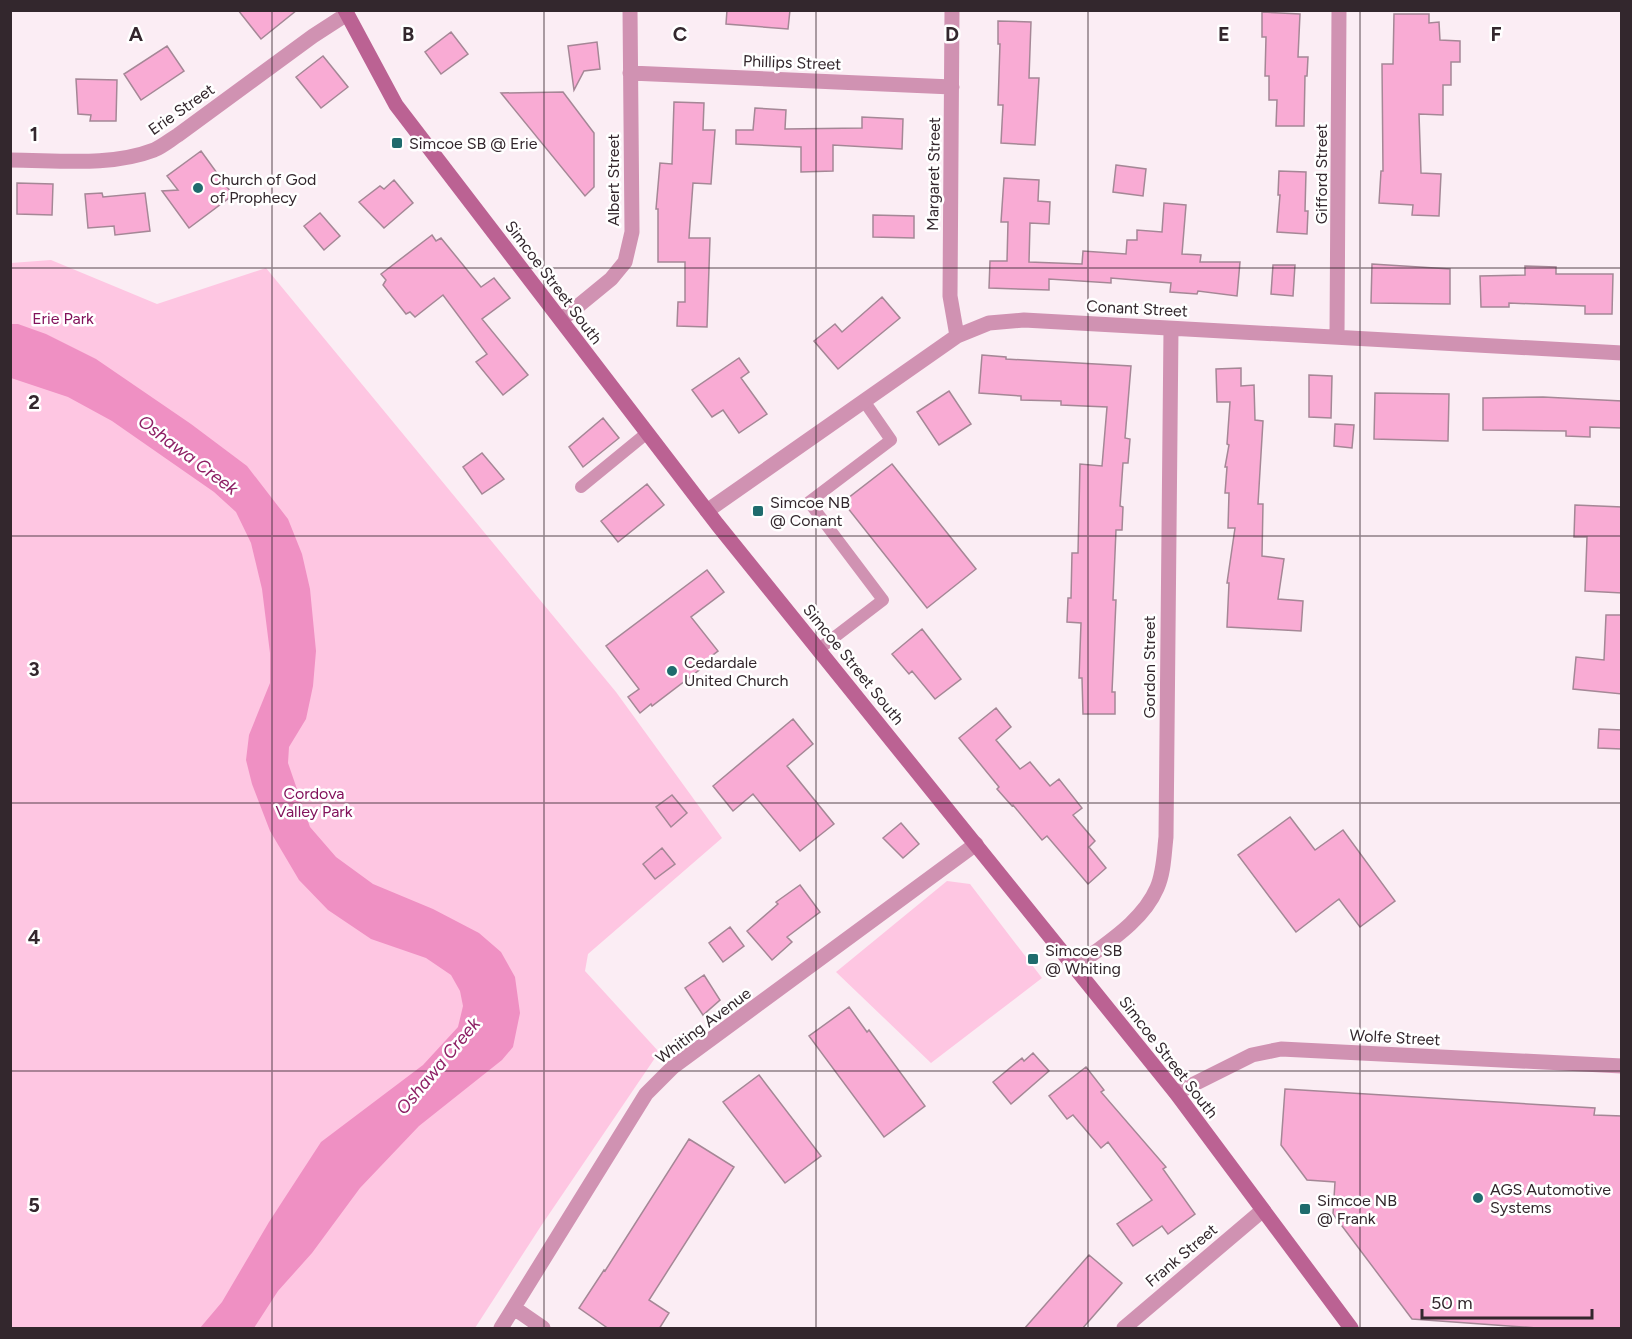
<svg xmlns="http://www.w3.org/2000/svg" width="1632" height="1339" font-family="Figtree,sans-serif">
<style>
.green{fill:#fec6e2}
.water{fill:#ef90c3}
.building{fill:#f9abd4;stroke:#a58796;stroke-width:1.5}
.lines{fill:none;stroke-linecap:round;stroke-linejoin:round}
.service{stroke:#d092b2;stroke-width:12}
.minor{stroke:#d092b2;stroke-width:15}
.secondary{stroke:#bb6293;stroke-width:15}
.grid{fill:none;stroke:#33272d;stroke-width:1.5;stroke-opacity:0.55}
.poi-dot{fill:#1f6b6d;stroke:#fff;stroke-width:2}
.labels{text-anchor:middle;stroke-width:5;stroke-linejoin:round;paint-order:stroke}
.street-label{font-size:16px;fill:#33272d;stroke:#fff}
.poi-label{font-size:16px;fill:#33272d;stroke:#fff;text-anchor:start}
.park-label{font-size:16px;fill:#82125b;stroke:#fff}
.water-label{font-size:18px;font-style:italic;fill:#8e2065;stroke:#fff}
.grid-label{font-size:20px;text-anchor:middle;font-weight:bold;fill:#33272d;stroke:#fff;stroke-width:5;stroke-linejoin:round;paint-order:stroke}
</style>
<rect width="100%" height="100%" fill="#fbedf4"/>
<path class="green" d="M51,260l106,44 109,-36 350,424 106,146 -134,116 -3,17 74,81 -118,174 -66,102h-464v-1065z
M947,881l23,3 72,94 -111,85 -95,-91z"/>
<path class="water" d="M10,324h8l28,10 50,25 95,65 56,42 41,53 14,35 8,35 6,62 -3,35 -7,33 -17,28 -1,16 22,64 26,30 37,27 60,25 46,24 22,19 14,25 5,36 -7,34 -11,13 -83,66 -59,62 -48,65 -34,38 -24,37h-54l22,-26 47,-80 52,-80 102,-77 35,-38 5,-21 -3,-15 -9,-16 -25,-17 -55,-19 -43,-29 -29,-30 -29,-49 -18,-47 -6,-24 3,-25 21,-52v-30l-8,-64 -11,-46 -15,-31 -22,-20 -102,-71 -44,-24 -57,-19z"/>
<path class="building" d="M238,10h59l-36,29z
M727,10h63l-2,19 -62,-5z
M1262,12l38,2 -2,43h10l-1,19h-2l-1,50h-28l1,-26h-8v-24h-4l1,-39h-4z
M1394,14h35v9l10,-1 1,18 20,1v21h-9v23h-8v30l-24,-1 2,59 20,1 -2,42 -27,-1 1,-10 -34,-2 2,-32h2l-1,-107h11z
M998,21l33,1 -2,56h10l-4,67 -34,-2 2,-38h-5l2,-61h-2z
M451,32l17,22 -27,20 -16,-22z
M597,42l3,27 -16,2 -10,19 -6,-44z
M167,46l17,25 -43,29 -17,-26z
M323,56l25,31 -27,21 -25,-31z
M76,79l41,1 -1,41h-26l1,-6 -13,-1z
M563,92l31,41v54l-9,9 -84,-103z
M674,102l30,1 -1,27h12l-4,54 -18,-1 -4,55h21l-3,89 -30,-1 1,-24h7v-40h-27v-53h-2l4,-46 12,1z
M755,108l31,2 -1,19 77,-1v-11l41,2 -1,30 -69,-4v26l-32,1v-25l-65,-3v-14h17z
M201,151l32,44 -44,33 -27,-37 16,-1 -11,-14z
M1116,165l30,4 -3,27 -30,-4z
M1279,171l27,1 -1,39h3l-1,23 -30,-2 3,-37h-2z
M1004,178l35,2 -1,21 12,1 -1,22 -19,-1 -1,39 53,2 1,-13 43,3 1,-14h10v-10l25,2 2,-29 22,2 -4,49 19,1 -1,7h40l-3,34 -39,-5 -1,3 -27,-2 1,-9 -60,-5v5l-62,-4v11l-60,-2 1,-27h17l1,-39h-7z
M394,180l19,23 -29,25 -25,-26 21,-16 4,3z
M17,183l36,1 -1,31 -35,-1z
M102,193l1,4 42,-4 5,38 -35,4 -1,-9 -26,2 -3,-34z
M320,213l20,23 -16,14 -20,-24z
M873,215l41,1v22l-41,-1z
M432,235l4,6 5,-3 40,49 13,-9 16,20 -28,21 46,56 -25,20 -27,-33 11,-8 -44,-59 -28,22 -5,-5 -4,2 -23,-29 3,-5 -5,-6z
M1372,264l78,5v35l-79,-1z
M1273,265h22l-2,31 -22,-2z
M1525,266l31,1v7h57l-1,40h-27v-8l-76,-3v4h-28l-1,-31 45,-1z
M882,297l18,21 -62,51 -24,-28 21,-17 7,8z
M982,355l24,2v2l125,7 -6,72 5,1 -2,24h-5l-3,43 3,1 -1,23h-6l-3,70h3l-4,92h3v22h-32l-1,-36h-3l2,-55 -14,-1 1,-24h3l1,-45h6l2,-89 22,2 5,-59 -46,-2v-4l-40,-1v-4l-42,-3z
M739,358l10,14 -8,6 26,36 -28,19 -16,-23 -11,7 -20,-27z
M1241,368v18l13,-1 1,35 8,1 -5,83h5l-1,52 22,3 -6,40 25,2 -2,30 -74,-4 2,-44h-2l8,-55h-7l1,-35h-4l2,-26h-2l4,-22 -2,-1 3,-42h-13l-1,-33z
M1309,375l23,1 -1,42 -22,-1z
M949,391l22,33 -32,21 -22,-33z
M1375,393l74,1 -1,47 -74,-2z
M1543,397l79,4v27l-32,-1v10l-24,-1v-5l-83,-1v-32z
M603,418l16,20 -36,29 -14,-20z
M1335,424l19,1 -2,23 -18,-2z
M482,453l22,26 -22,15 -19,-27z
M892,464l84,105 -49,39 -84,-106z
M647,484l17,21 -46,37 -17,-21z
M1575,505l47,2v86l-37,-2 2,-54h-13z
M707,570l17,22 -33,25 27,34 -9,7 2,3 -59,45 -1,-2 -11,9 -12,-16 11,-8 -33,-43z
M1606,615h16v79l-49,-5 3,-32 28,3z
M922,629l39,50 -26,20 -23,-28 -3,3 -17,-20z
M996,708l15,19 -15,13 24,29 10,-7 20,24 9,-7 23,29 -9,7 22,26 -6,6 17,21 -18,16 -41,-48 -5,4 -29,-35 -1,1 -15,-17 2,-2 -40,-49z
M793,719l20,25 -26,22 47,58 -34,27 -47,-57 -20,17 -20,-25z
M1599,729l23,1v19l-24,-1z
M672,795l15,18 -16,14 -15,-20z
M1290,817l25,33 28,-20 52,71 -35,26 -21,-28 -43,33 -58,-77z
M901,823l18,21 -16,14 -20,-20z
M662,848l13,16 -20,15 -12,-15z
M800,885l20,27 -33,25 5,5 -20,18 -25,-29 31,-27 -2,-2z
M730,927l14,19 -21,16 -14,-19z
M704,975l16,25 -17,15 -18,-27z
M849,1007l18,25 2,-2 56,76 -41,31 -75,-101z
M1033,1053l16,18 -38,33 -18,-22 29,-24 2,3z
M1086,1067l18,23 -3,2 65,75 -3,2 32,45 -27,20 -6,-8 -29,20 -16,-22 35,-24 -44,-58 -7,6 -28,-33 -6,4 -18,-23z
M759,1075l62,81 -36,27 -62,-81z
M1285,1089l310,19 -1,7 28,1v213h-72l-138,-10 -79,-105 2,-32 -28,-2 -26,-35z
M689,1139l45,28 -85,133 20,13 -10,16h-50l-30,-21 25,-38 1,1z
M1089,1255l33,28 -40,46h-58z"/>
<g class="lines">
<path class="service" d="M581,487l66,-54
M819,649l64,-49 -74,-98 82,-62 -27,-39"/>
<path class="minor" d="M952,10l-2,286 7,40
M630,73l322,14
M10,160c47,0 100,7 144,-10 9,-4 16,-10 24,-15l135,-99 34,-22
M561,320l50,-41 14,-17 7,-30 -2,-222
M1337,337l2,-327
M707,511l250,-175 32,-13 35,-3 598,33
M1074,968c29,-23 68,-45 83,-80 7,-16 7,-34 9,-51l5,-508
M1176,1093l76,-38 29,-6 341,17
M514,1308l29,20
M501,1328l145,-234 27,-27 303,-223
M1124,1328l139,-118"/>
<path class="secondary" d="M345,10l51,95 321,419 459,569 175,235"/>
</g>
<path class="grid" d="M272,10v1318M544,10v1318M816,10v1318M1088,10v1318M1360,10v1318M10,268h1612M10,536h1612M10,803h1612M10,1071h1612"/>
<g class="poi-dot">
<rect x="391" y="137" width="12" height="12" rx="3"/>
<circle cx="198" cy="188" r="6"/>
<rect x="752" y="505" width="12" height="12" rx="3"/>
<circle cx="672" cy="671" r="6"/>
<rect x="1027" y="953" width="12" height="12" rx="3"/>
<circle cx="1478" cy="1198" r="6"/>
<rect x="1299" y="1203" width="12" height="12" rx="3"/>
</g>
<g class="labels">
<g class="street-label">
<text transform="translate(792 62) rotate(2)" y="6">Phillips Street</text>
<text transform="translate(181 109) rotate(-35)" y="6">Erie Street</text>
<text transform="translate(933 174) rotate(-89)" y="6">Margaret Street</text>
<text transform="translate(1321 174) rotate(-90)" y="6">Gifford Street</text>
<text transform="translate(613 180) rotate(-90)" y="6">Albert Street</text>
<text transform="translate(554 282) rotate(53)" y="6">Simcoe Street South</text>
<text transform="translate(1137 308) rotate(3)" y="6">Conant Street</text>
<text transform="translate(854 664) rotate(51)" y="6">Simcoe Street South</text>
<text transform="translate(1149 667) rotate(-90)" y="6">Gordon Street</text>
<text transform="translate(703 1025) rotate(-37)" y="6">Whiting Avenue</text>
<text transform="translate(1395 1037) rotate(3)" y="6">Wolfe Street</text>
<text transform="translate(1169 1057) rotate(52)" y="6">Simcoe Street South</text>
<text transform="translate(1181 1255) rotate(-40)" y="6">Frank Street</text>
</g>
<g class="poi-label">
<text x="409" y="149">Simcoe SB @ Erie</text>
<text x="210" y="185">Church of God<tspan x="210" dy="18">of Prophecy</tspan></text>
<text x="770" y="508">Simcoe NB<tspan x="770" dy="18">@ Conant</tspan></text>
<text x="684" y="668">Cedardale<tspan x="684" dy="18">United Church</tspan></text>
<text x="1045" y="956">Simcoe SB<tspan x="1045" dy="18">@ Whiting</tspan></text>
<text x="1490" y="1195">AGS Automotive<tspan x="1490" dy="18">Systems</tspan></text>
<text x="1317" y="1206">Simcoe NB<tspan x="1317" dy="18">@ Frank</tspan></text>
</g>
<g class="park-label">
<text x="63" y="324">Erie Park</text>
<text x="314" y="799">Cordova<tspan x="314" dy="18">Valley Park</tspan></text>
</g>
<g class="water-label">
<text transform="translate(188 455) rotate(37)" y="6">Oshawa Creek</text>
<text transform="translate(438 1066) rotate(-50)" y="6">Oshawa Creek</text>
</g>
</g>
<g class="grid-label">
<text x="136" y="41">A</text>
<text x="408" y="41">B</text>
<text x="680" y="41">C</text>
<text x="952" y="41">D</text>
<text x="1224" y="41">E</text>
<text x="1496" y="41">F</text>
<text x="34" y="141">1</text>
<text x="34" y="409">2</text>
<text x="34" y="676">3</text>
<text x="34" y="944">4</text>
<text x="34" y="1212">5</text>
</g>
<rect width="1632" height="1339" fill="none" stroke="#33272d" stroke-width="24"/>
<path d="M1422 1309v9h170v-9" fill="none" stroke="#33272d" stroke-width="3"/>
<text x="1431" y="1309" font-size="18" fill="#33272d" stroke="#ffffff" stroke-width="4.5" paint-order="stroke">50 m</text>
</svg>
